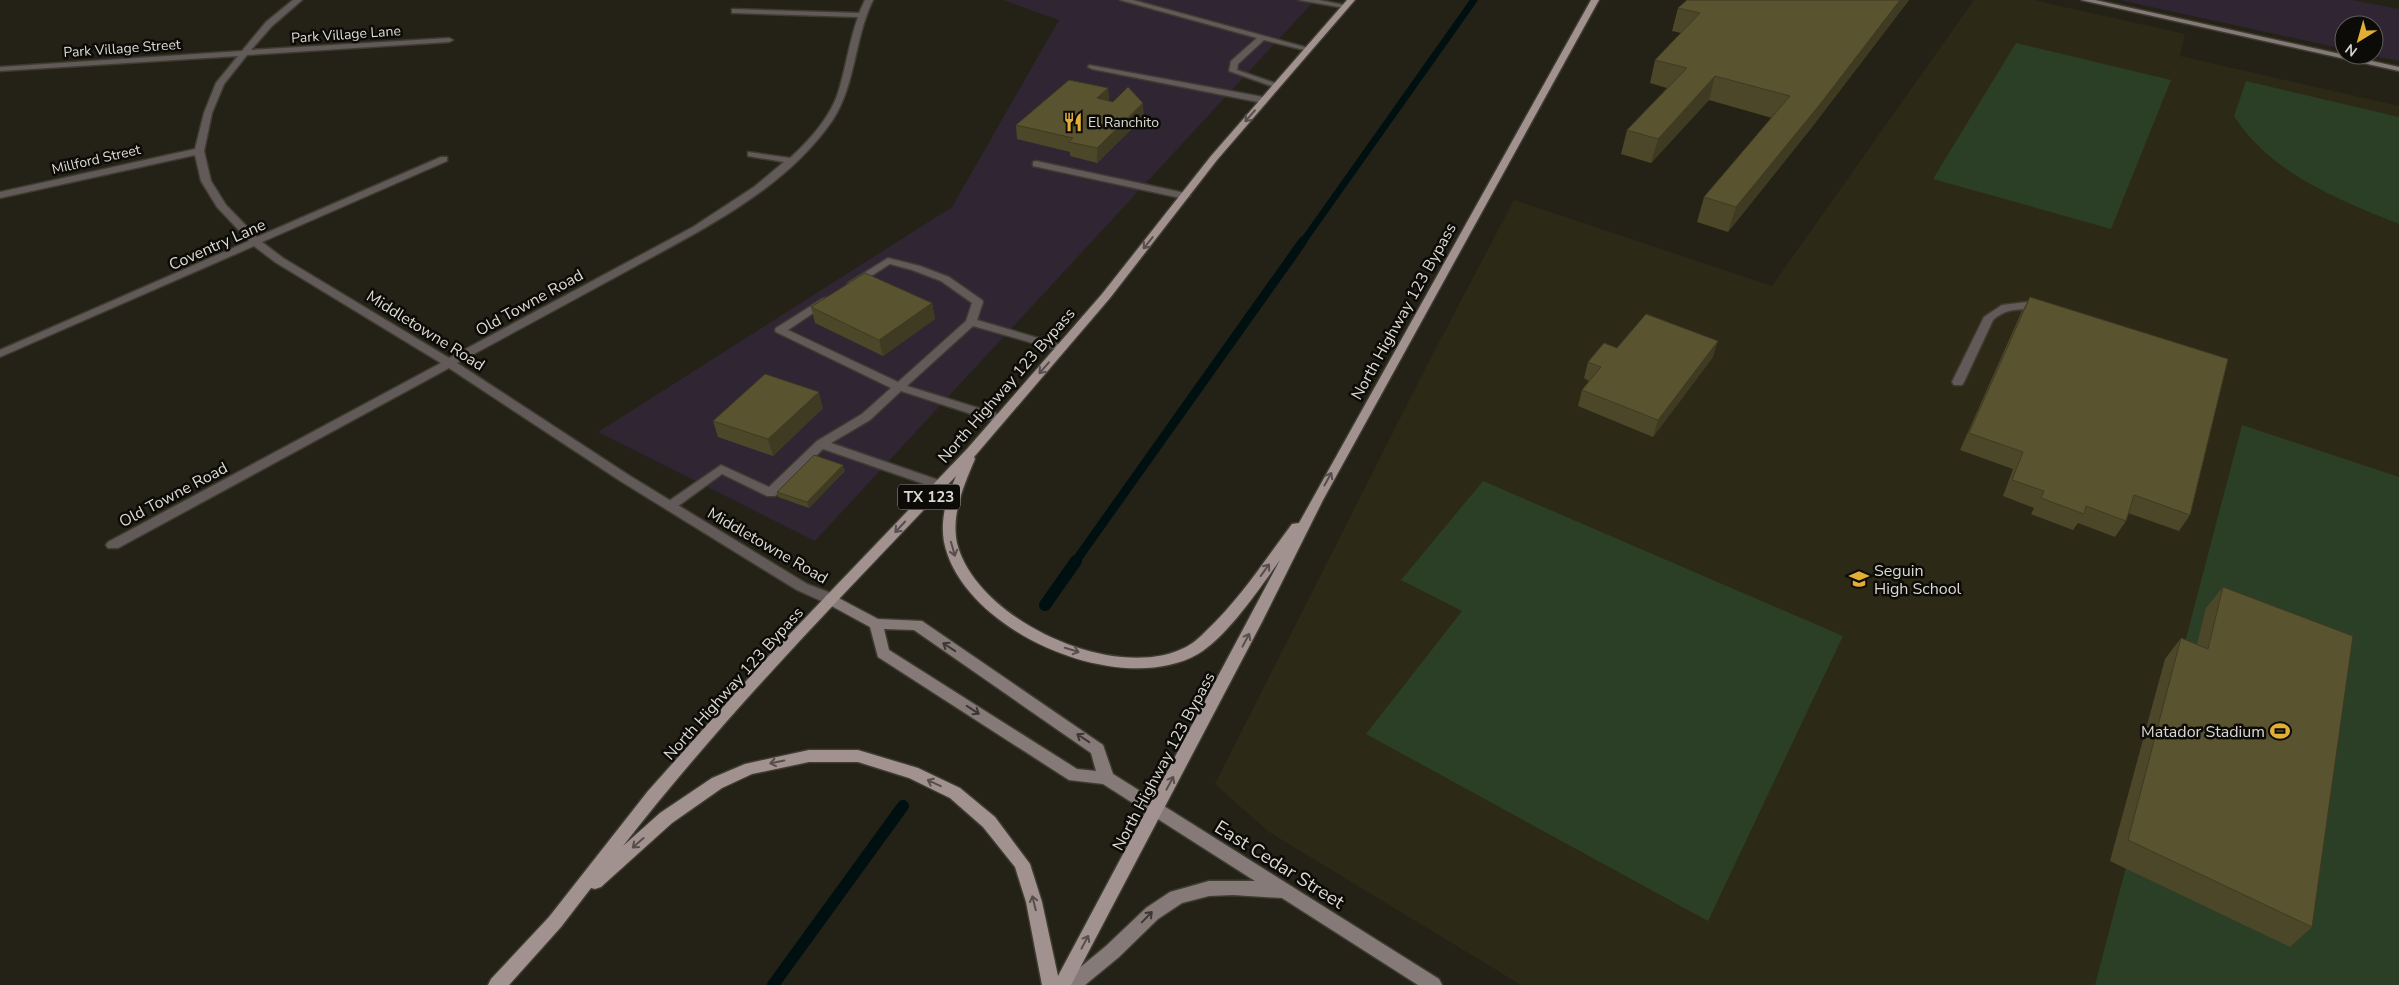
<svg xmlns="http://www.w3.org/2000/svg" width="2399" height="985" font-family="'Nunito Sans',sans-serif">
<style>
.commercial{fill:#2f2533}
.built{fill:#2d2917}
.green{fill:#2a3f25}
.lines{fill:none;stroke-linecap:round;stroke-linejoin:round}
.stream-far2{stroke:#001011;stroke-width:7}
.stream-far1{stroke:#001011;stroke-width:9}
.stream{stroke:#001011;stroke-width:12}
.lane-casing{stroke:#3e3c30;stroke-width:3}
.street-casing{stroke:#3e3c30;stroke-width:3}
.secondary-casing{stroke:#3e3c30;stroke-width:3}
.primary-casing{stroke:#3e3c30;stroke-width:3}
.lane{fill:#615a59;fill-rule:evenodd}
.street{fill:#615a59;fill-rule:evenodd}
.secondary{fill:#857a78;fill-rule:evenodd}
.primary{fill:#a19290;fill-rule:evenodd}
.wall{fill:#4d4729}
.shaded-wall{fill:#3f3a22}
.building{fill:#5a5330;stroke:#3f3a22}
.oneway{stroke:#564e4c}
.oneway2{stroke:#3c3734}
.labels{text-anchor:middle;stroke-width:5;stroke-linejoin:round;paint-order:stroke}
.far-street-label{font-size:14px;fill:#dbd9d2;stroke:#0c0b07}
.far-poi-label{font-size:14px;fill:#dbd9d2;stroke:#0c0b07;text-anchor:start}
.shield{fill:#0c0b07;stroke:#9d9b95;stroke-width:1}
.shield-label{font-size:15px;font-weight:bold;fill:#dbd9d2}
.street-label{font-size:16px;fill:#dbd9d2;stroke:#0c0b07}
.poi-label{font-size:16px;fill:#dbd9d2;stroke:#0c0b07;text-anchor:start}
.near-street-label{font-size:19px;fill:#dbd9d2;stroke:#0c0b07}
</style>
<rect width="100%" height="100%" fill="#242216"/>
<path class="commercial" d="M1003,0h312l-500,541 -217,-109 354,-225 107,-187z
M2119,0h233l47,9v52l-29,-6h4v-30h-30v24z"/>
<path class="built" d="M1974,0h59l152,34 -5,22 219,50v879h-878l-252,-153 -54,-48 208,-411 91,-173 258,86z"/>
<path class="green" d="M2016,43l155,37 -60,149 -178,-50z
M2246,81l153,36v107c-60,-24 -129,-51 -165,-108z
M2242,425l157,52v508h-304z
M1483,481l360,155 -135,285 -342,-187 96,-123 -61,-31z"/>
<g class="lines">
<path class="stream-far2" d="M1302,243l172,-243"/>
<path class="stream-far1" d="M1075,562l228,-321"/>
<path class="stream" d="M1045,605l31,-44
M773,985l130,-179"/>
<defs>
<path id="lane" d="M1120,0h13l179,49 -4,2 -44,-11 -26,24 -1,6 44,15 -7,2 -45,-16 2,-10 26,-23z
M1299,0h20l30,6 -4,2z
M1089,65l174,32 4,3 -4,3 -171,-34 -4,-2z
M1036,161l149,32 5,3 -5,3 -152,-33v-4z
M888,258l32,8 29,11 33,23 1,2 -6,18 88,26 2,2 -6,3 -88,-25 -66,60 97,30 2,3 -2,3h-8l-95,-31 -31,29 -39,23 113,39 2,3 -2,3h-8l-113,-39 -48,47h-8l-45,-22 -48,35h-8l-2,-3 2,-3 55,-38 48,22 48,-46 45,-27 29,-26 -115,-56 -1,-2 1,-2 46,-29 4,-1 5,3 -43,29 110,52 68,-61 6,-18 -31,-22 -29,-11 -22,-6 -33,21 -4,1 -5,-3z
M2027,302l18,3 1,2c-8,8 -32,-6 -53,13l-29,62 -2,3h-8l-2,-3 32,-65 18,-12z"/>
<path id="street" d="M293,0h9l-30,26 -21,24 198,-12 4,2 -4,2 -202,13 -23,29 -12,29 -8,38 7,30 15,24 31,32 184,-80h6v4l-185,81 21,16 166,100 244,-131 61,-40 30,-25 -36,-6v-4l42,6c19,-17 40,-41 48,-65 8,-25 11,-51 20,-76l-123,-4h-3v-4l127,4 6,-13h8c-19,39 -17,85 -41,121 -49,71 -135,111 -209,152 -55,30 -110,60 -166,90l173,113 177,108 29,11 2,4 -2,4h-10l-29,-13 -175,-108 -173,-114 -331,180h-10l-2,-3 2,-3 333,-179 -166,-101 -21,-16 -254,111v-7l249,-109 -32,-34 -16,-26 -6,-26 -195,43v-6l195,-43 9,-36 12,-30 22,-27 -238,15v-4l242,-16 24,-29z"/>
<path id="secondary" d="M2081,0h14l304,67v4z
M831,594l47,25 44,2 181,124 10,29 326,205 3,6h-24l-136,-87 -49,-3 -24,1 -27,7 -24,16 -39,38 -34,28h-22l3,-6 40,-33 40,-38 24,-16 39,-11h46l-152,-97 -34,-4 -191,-123 -8,-30 -44,-24 -2,-4 2,-4zM884,629l30,1 177,123 5,18 -19,-2 -188,-119z"/>
<path id="primary" d="M1347,0h8l-138,160 -107,138 -136,159 1,2c-11,26 -24,55 -18,84 19,77 159,141 229,104 8,-4 15,-11 21,-17 33,-31 58,-70 85,-106l7,-1 292,-523h8l-276,500 -61,122 -191,363h-29l-16,-83 -11,-35 -32,-40 -33,-29 -41,-20 -51,-16h-49l-57,12 -30,14 -50,35 -71,64 -6,2 -4,-1 -30,39 -52,58h-21l3,-6 58,-62 99,-126 116,-130 203,-212 135,-155 109,-138zM956,476c-9,20 -16,43 -12,66 18,89 176,157 254,112 29,-17 62,-66 82,-94l-222,416 -16,-74 -12,-38 -35,-47 -35,-29 -42,-20 -60,-18h-49l-64,14 -33,14 -52,35 -37,33c102,-131 219,-250 333,-370z"/>
</defs>
<use href="#lane" class="lane-casing"/>
<use href="#street" class="street-casing"/>
<use href="#secondary" class="secondary-casing"/>
<use href="#primary" class="primary-casing"/>
<use href="#lane" class="lane"/>
<use href="#street" class="street"/>
<use href="#secondary" class="secondary"/>
<use href="#primary" class="primary"/>
</g>
<path class="wall" d="M1909,0l-97,127 -84,105 -31,-10 7,-25 68,-79 -63,-18 -58,63 -30,-9 6,-24 40,-42 -17,-5 5,-23 26,-27 -9,-2 6,-23z
M1108,88l1,13 35,16 -47,46 -27,-7v-4l-53,-13 -1,-14z
M2030,297l160,218 -11,16 -51,-18 -2,8 -11,16 -37,-14 -5,7 -42,-16 3,-6 -31,-12 10,-27 -53,-19 61,-137z
M932,303l3,16 -52,37 -68,-33 -4,-16z
M1617,348l96,9 -60,80 -75,-31 4,-16 7,-9 -5,-3 4,-16z
M823,408l-50,48 -55,-19 -5,-16z
M845,471l-36,37 -31,-11 -1,-5z
M2223,587l89,340 -22,20 -180,-86 55,-202 16,-21 16,6 9,-36z"/>
<path class="shaded-wall" d="M1900,0h9l-97,127 -84,105 8,-25z
M1715,76l-6,24 -58,63 7,-24z
M1108,88l1,14 -12,-4z
M1143,103l1,14 -47,46v-15z
M932,303l3,16 -52,37 -4,-16z
M1718,341l-5,16 -60,80 5,-17z
M819,392l4,16 -50,48 -5,-17z
M843,465l2,6 -36,37 -2,-6z"/>
<path class="building" d="M1687,0h213l-79,103 -85,104 -32,-10 86,-101 -75,-20 -57,63 -31,-9 60,-62 -32,-8 45,-47 -22,-5z
M1069,80l39,8 -11,10 16,4 15,-15 15,16 -46,45 -28,-6 4,-4 -57,-13z
M865,273l67,30 -53,37 -68,-33z
M2030,297l198,62 -38,156 -56,-20 -8,26 -40,-15 -2,8 -43,-16 3,-7 -32,-11 11,-28 -54,-19z
M1646,314l72,27 -60,79 -76,-30 19,-23 -13,-5 16,-19 13,5z
M765,374l54,18 -51,47 -55,-18z
M814,455l29,10 -36,37 -30,-10z
M2223,587l130,49 -41,291 -184,-87 53,-202 27,11z"/>
<defs><path id="oneway-shaft" d="M-6 0H5M1.5-3L5.5 0L1.5 3" fill="none" stroke-width="1.6" stroke-linecap="round" stroke-linejoin="round" transform="scale(1.25)"/></defs>
<g class="oneway">
<use href="#oneway-shaft" transform="translate(1250 116) rotate(131)"/>
<use href="#oneway-shaft" transform="translate(1148 243) rotate(129)"/>
<use href="#oneway-shaft" transform="translate(1044 368) rotate(131)"/>
<use href="#oneway-shaft" transform="translate(1328 479) rotate(-61)"/>
<use href="#oneway-shaft" transform="translate(900 527) rotate(133)"/>
<use href="#oneway-shaft" transform="translate(953 549) rotate(74)"/>
<use href="#oneway-shaft" transform="translate(1265 570) rotate(-54)"/>
<use href="#oneway-shaft" transform="translate(1246 640) rotate(-62)"/>
<use href="#oneway-shaft" transform="translate(1072 650) rotate(17)"/>
<use href="#oneway-shaft" transform="translate(777 762) rotate(168)"/>
<use href="#oneway-shaft" transform="translate(934 783) rotate(-155)"/>
<use href="#oneway-shaft" transform="translate(1170 783) rotate(-62)"/>
<use href="#oneway-shaft" transform="translate(638 843) rotate(139)"/>
<use href="#oneway-shaft" transform="translate(1034 903) rotate(-104)"/>
<use href="#oneway-shaft" transform="translate(1085 942) rotate(-62)"/>
</g>
<g class="oneway2">
<use href="#oneway-shaft" transform="translate(949 647) rotate(-146)"/>
<use href="#oneway-shaft" transform="translate(973 710) rotate(33)"/>
<use href="#oneway-shaft" transform="translate(1083 738) rotate(-146)"/>
<use href="#oneway-shaft" transform="translate(1147 917) rotate(-46)"/>
</g>
<defs>
<symbol id="restaurant-bare" viewBox="-9 -9 18 18"><path d="M-5-6h1v4h1v-4h1v4h1v-4h1v5L-1.5 .5V6h-2V.5L-5-1ZM5-6V6H3V1.5H1.5Q1.5-4 5-6Z" fill="#e2af34" stroke="#0c0b07" stroke-width="2.5" paint-order="stroke"/></symbol>
<symbol id="school-bare" viewBox="-9 -9 18 18"><path d="M0-5L7-2L0 1L-7-2ZM-4 1L0 2.5L4 1V4Q0 6-4 4Z" fill="#e2af34" stroke="#0c0b07" stroke-width="2.5" paint-order="stroke"/></symbol>
<symbol id="stadium-bare" viewBox="-9 -9 18 18"><path d="M0-5a6.5 5 0 1 0 0 10a6.5 5 0 1 0 0-10ZM-3.5-1.8h7v3.6h-7Z" fill="#e2af34" stroke="#0c0b07" stroke-width="2.5" paint-order="stroke"/></symbol>
</defs>
<g fill-rule="evenodd">
<use href="#restaurant-bare" x="1059" y="108" width="28" height="28"/>
<use href="#school-bare" x="1845" y="565" width="28" height="28"/>
<use href="#stadium-bare" x="2266" y="717" width="28" height="28"/>
</g>
<g class="labels">
<g class="far-street-label">
<text transform="translate(346 34) rotate(-4)" y="5">Park Village Lane</text>
<text transform="translate(122 48) rotate(-4)" y="5">Park Village Street</text>
<text transform="translate(96 159) rotate(-13)" y="5">Millford Street</text>
</g>
<g class="far-poi-label">
<text x="1088" y="127">El Ranchito</text>
</g>
<rect class="shield" x="898" y="484.5" width="62" height="25" rx="4"/>
<g class="shield-label">
<text x="929" y="502">TX 123</text>
</g>
<g class="street-label">
<text transform="translate(217 244) rotate(-24)" y="6">Coventry Lane</text>
<text transform="translate(529 302) rotate(-29)" y="6">Old Towne Road</text>
<text transform="translate(1403 311) rotate(-61)" y="6">North Highway 123 Bypass</text>
<text transform="translate(426 330) rotate(32)" y="6">Middletowne Road</text>
<text transform="translate(1006 385) rotate(-49)" y="6">North Highway 123 Bypass</text>
<text transform="translate(173 494) rotate(-28)" y="6">Old Towne Road</text>
<text transform="translate(768 545) rotate(30)" y="6">Middletowne Road</text>
<text transform="translate(733 683) rotate(-48)" y="6">North Highway 123 Bypass</text>
<text transform="translate(1163 761) rotate(-62)" y="6">North Highway 123 Bypass</text>
</g>
<g class="poi-label">
<text x="1874" y="576">Seguin<tspan x="1874" dy="18">High School</tspan></text>
<text x="2265" y="737" text-anchor="end">Matador Stadium</text>
</g>
<g class="near-street-label">
<text transform="translate(1280 864) rotate(32)" y="7">East Cedar Street</text>
</g>
</g>
<g transform="translate(2359 40) rotate(217)"><circle r="24" fill="#0c0b07" stroke="#5f5d58"/>
<path d="M0-4L9 19L0 12L-9 19Z" fill="#e2af34"/>
<text y="-8" font-size="14" font-weight="bold" text-anchor="middle" fill="#dbd9d2">N</text>
</g>
</svg>
